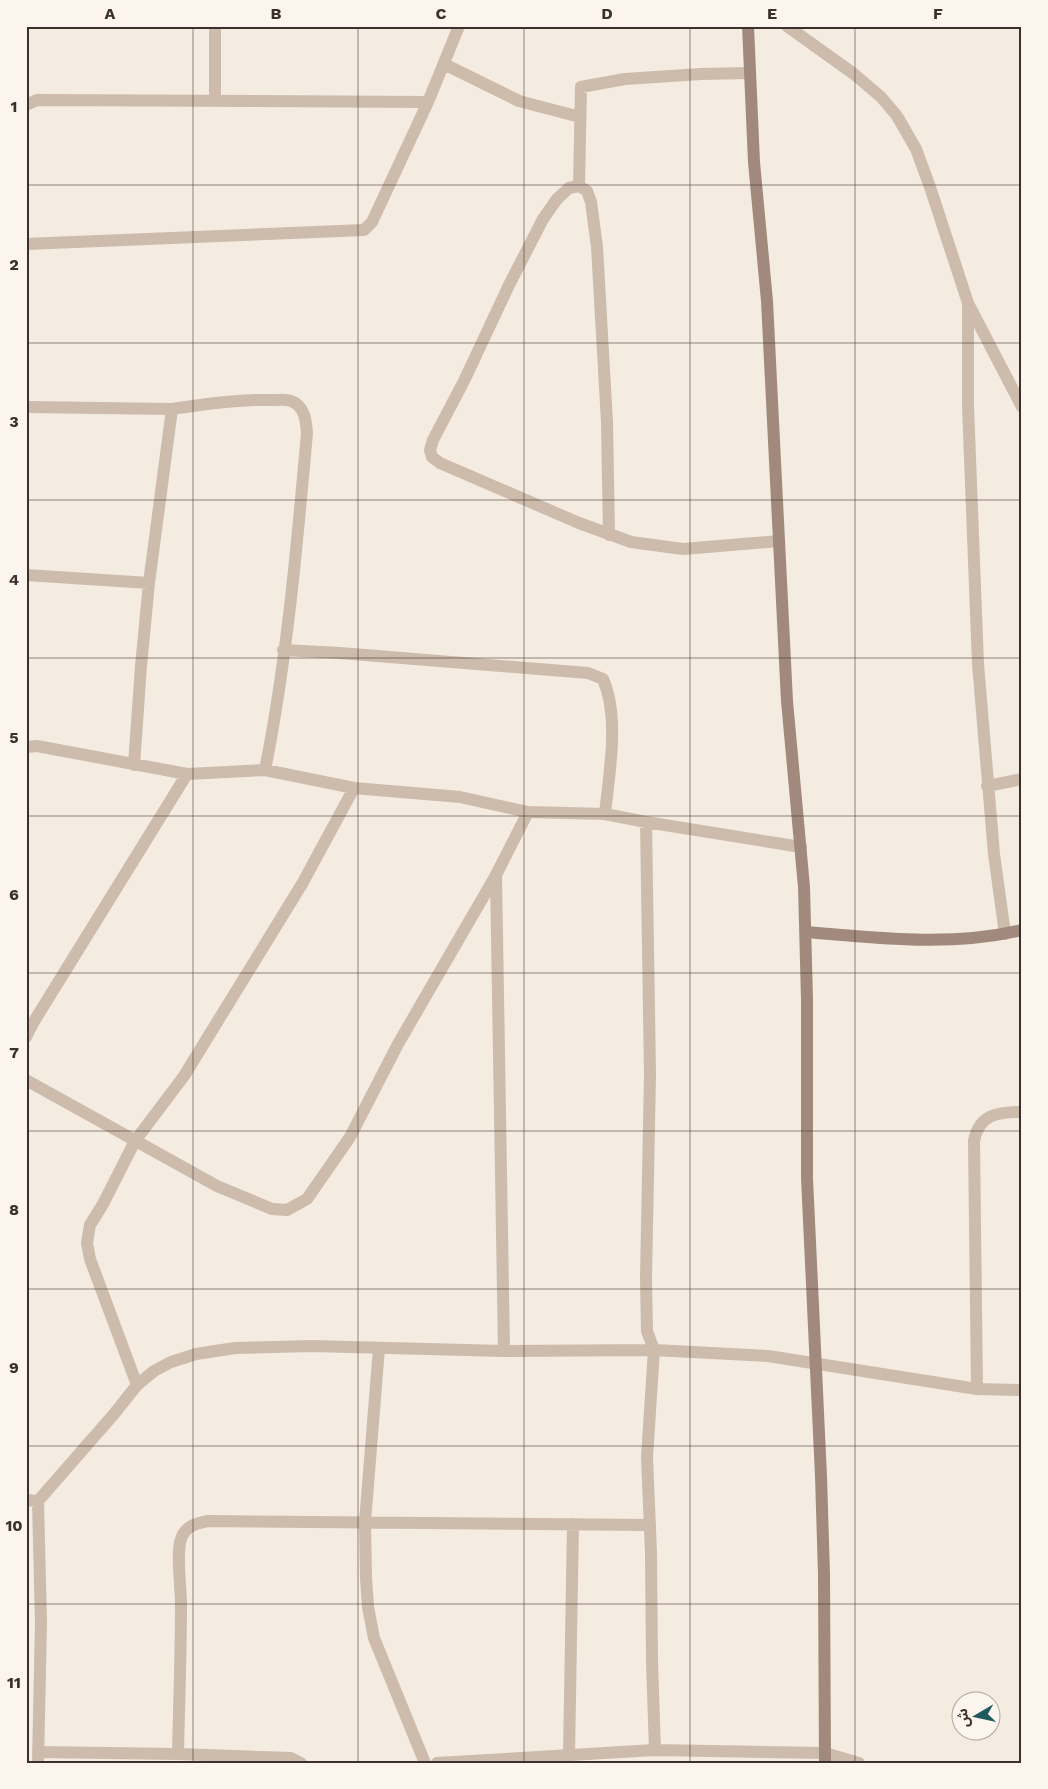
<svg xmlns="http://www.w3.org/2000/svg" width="1048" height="1789" font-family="'Work Sans','Noto Sans Arabic',sans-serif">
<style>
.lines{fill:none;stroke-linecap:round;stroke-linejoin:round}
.lane{stroke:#cdbbac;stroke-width:12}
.street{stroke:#cdbbac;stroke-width:12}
.secondary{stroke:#a18a7d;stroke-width:12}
.grid{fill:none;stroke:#3b302b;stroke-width:1;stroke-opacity:0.55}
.neatline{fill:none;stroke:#3b302b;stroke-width:2}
.grid-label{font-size:16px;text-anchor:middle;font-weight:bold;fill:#3b302b}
</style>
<rect width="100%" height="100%" fill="#f4ebe1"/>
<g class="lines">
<path class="lane" d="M379,1348l-14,174 1,56 2,29 6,31 51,125
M178,1754c1,-50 3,-100 3,-150 0,-16 -5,-51 0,-65 4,-13 16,-16 27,-18l442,4
M569,1755l4,-231"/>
<path class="street" d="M215,26v75
M787,26l67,48 27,23 16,19 19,33 14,38 38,116v103l10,258 16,190 11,80
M444,64l75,37 61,16
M26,105l11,-5 391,2
M579,186l2,-99 44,-8 76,-5 48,-1
M26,244l338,-14 8,-8 56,-120 31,-76
M969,305l53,102
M26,407l146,2
M609,535l-2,-113 -10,-175 -6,-45 -4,-11 -8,-5 -10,2 -12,11 -14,20 -34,66 -45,96 -31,59 -3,10 2,7 8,6 139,60 52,19 52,7 96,-8
M26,575l123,8
M283,650l57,3 248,20 15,6c17,39 6,94 2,135
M26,747l11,-1 150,28 78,-4 89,18 106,9 68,15 77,2 41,8 155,25
M134,765l7,-99 8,-83 23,-174c34,-5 69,-10 103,-9 5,0 11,-1 16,1 14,5 15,20 16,32 -10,112 -20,227 -42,337
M987,786l35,-7
M496,876l8,475
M26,1037l7,-14 154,-249
M26,1080l191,106 55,23 15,1 20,-11 43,-62 48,-93 98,-169 32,-63
M137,1385l-47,-126 -3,-16 3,-18 13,-21 32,-63 49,-65 118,-192 52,-96
M977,1389l-3,-248c5,-27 24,-29 48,-29
M26,1500l12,1 76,-87 23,-29 17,-14 17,-9 25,-8 39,-6 77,-2 192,5 150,-1 114,6 209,33 45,1
M38,1501l3,121 -3,141
M655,1750l170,3 34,10
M38,1752l140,2 113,4 10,5
M437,1763l218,-13 -3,-88 -1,-109 -4,-96 7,-107 -7,-19 -1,-53 4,-204 -4,-252"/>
<path class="secondary" d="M748,26l6,136 13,139 20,400 17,186 3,112v179l14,298 3,98 1,189
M806,932c71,6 145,15 216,-2"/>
</g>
<path class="grid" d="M193,26v1737M358,26v1737M524,26v1737M690,26v1737M855,26v1737M26,185h996M26,343h996M26,500h996M26,658h996M26,816h996M26,973h996M26,1131h996M26,1289h996M26,1446h996M26,1604h996"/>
<rect width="1048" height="1789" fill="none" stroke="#fbf5ee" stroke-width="55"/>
<g transform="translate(976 1716) rotate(261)"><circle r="24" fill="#fbf5ee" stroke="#aea6a0"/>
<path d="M0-4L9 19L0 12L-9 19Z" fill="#1f5a5e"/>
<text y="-8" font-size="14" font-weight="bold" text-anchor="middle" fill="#3b302b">ش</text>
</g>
<rect x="28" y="28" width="992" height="1734" class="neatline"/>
<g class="grid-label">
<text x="110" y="19">A</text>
<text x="276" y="19">B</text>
<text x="441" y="19">C</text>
<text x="607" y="19">D</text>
<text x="772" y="19">E</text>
<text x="938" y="19">F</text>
<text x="14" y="112">1</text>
<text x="14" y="270">2</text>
<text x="14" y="427">3</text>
<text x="14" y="585">4</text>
<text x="14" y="743">5</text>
<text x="14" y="900">6</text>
<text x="14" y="1058">7</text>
<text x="14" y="1215">8</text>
<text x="14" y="1373">9</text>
<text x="14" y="1531">10</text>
<text x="14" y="1688">11</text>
</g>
</svg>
